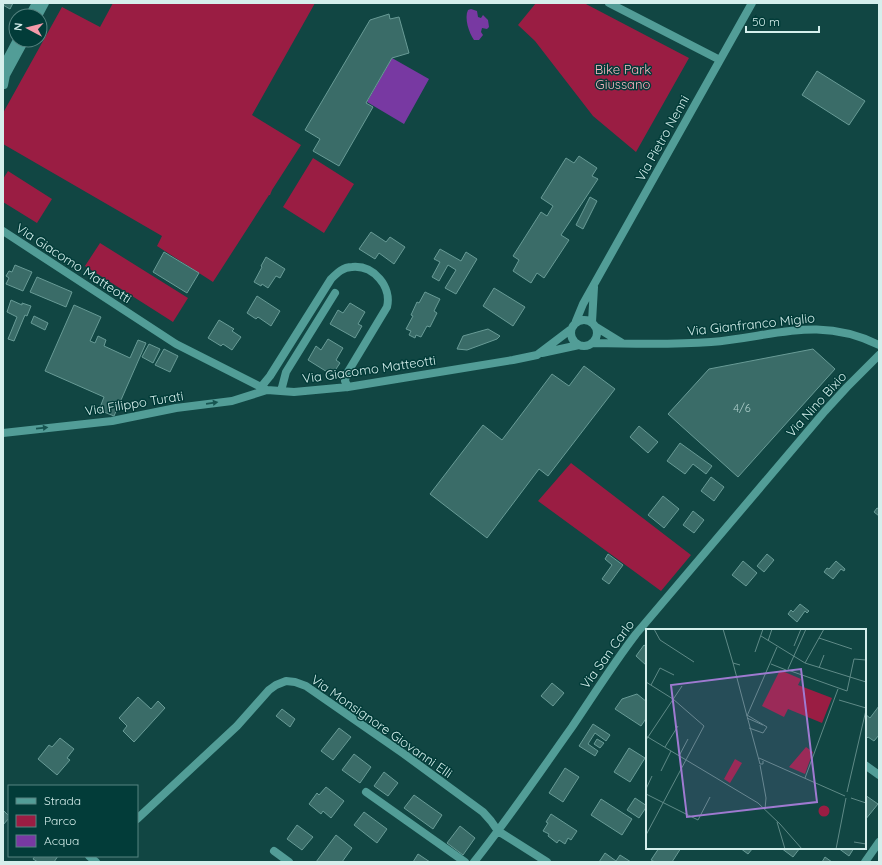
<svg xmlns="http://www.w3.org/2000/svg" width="882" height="865" font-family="Quicksand,sans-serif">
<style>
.green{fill:#9a1d43}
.water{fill:#7839a2}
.building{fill:#3a6c68;stroke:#689b96}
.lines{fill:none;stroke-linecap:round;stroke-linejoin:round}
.minor{stroke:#529d97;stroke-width:8}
.oneway{fill:#165450}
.labels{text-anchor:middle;stroke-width:3;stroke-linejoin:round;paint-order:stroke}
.number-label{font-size:11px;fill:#aececb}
.park-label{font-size:13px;fill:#fbb7c1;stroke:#023c39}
.street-label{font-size:13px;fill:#d5efec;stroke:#023c39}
.inset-road{fill:none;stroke:#5f8a87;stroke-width:1}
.view{fill:#9f7ad1;fill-opacity:0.15;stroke:#9f7ad1;stroke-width:2}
.inset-edge{fill:none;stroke:#d5efec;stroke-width:2}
</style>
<rect width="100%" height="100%" fill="#114643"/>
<path class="green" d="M113,3h202l-63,112 49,30 -29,45 -2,5h-1l-56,87 -56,-36 5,-10 -159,-92v-31l59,-106 38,20z
M536,3h48l105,55 -53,94 -43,-36 -58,-75 -17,-16z
M313,158l41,26 -30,49 -41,-26z
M8,171l44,28 -15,24 -34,-21v-23z
M100,243l88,55 -15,24 -88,-56z
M571,463l120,92 -30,36 -123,-90z"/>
<path class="water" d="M471,9l6,2 1,6 3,1 2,-3 5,5 1,7 -2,2 -5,-1 -1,4 2,3 -4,5h-5c-5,-7 -10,-22 -6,-30z
M392,58l37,21 -25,45 -37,-22z"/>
<path class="building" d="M3,3h10l-3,6 -7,-4z
M389,14l1,5 9,-2 10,36 -17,5 -26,45 7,4 -34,59 -26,-15 7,-12 -15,-9 65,-110z
M817,71l48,30 -16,24 -47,-30z
M579,156l18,12 -5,8 6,3 -37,56 8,5 -25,38 -7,-5 -6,10 -18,-12 6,-11 -6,-4 28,-44 6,4 6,-10 -12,-8 25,-40 8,5z
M590,197l7,4 -14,28 -7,-4z
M371,232l15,10 4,-5 15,10 -11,17 -15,-11 -4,6 -16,-10z
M440,249l21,12 5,-9 11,7 -21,35 -11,-6 11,-18 -8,-5 -9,16 -7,-4 8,-15 -6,-3z
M164,252l35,21 -12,20 -34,-21z
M266,257l19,12 -5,9 -4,-2 -8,12 -6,-4 -1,2 -7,-4 8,-15 -1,-1z
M15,265l17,7 -9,19 -17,-7 3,-6 -3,-2 3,-5 3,1z
M37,277l35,15 -6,15 -36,-15z
M494,288l31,19 -12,19 -30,-20z
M425,292l15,7 -6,12 3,2 -7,14 -3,-1 -6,11 -5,-2 -1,3 -6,-3 2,-4 -5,-2 7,-13 -2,-1 6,-13 2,1z
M257,296l23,15 -9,15 -13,-9 -2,2 -9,-6z
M11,300l11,5v-2l9,3 -4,10 -2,-1 -11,26 -6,-2 9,-22 -10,-5z
M350,303l15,9 -7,12 4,2 -7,12 -25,-14 8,-14 5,3z
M74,305l27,12 -11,24 5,2 3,-7 8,4 -2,6 26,12 8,-18 8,3 -32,73 -15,-6 5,-13 -59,-26z
M34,316l14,7 -3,7 -14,-7z
M219,320l15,9 -2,2 9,6 -9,13 -9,-6 -2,2 -13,-8z
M488,329l12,7 -3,3 -30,11 -10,-1 6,-13z
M328,339l15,9 -7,12 4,3 -8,12 -24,-15 8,-14 5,4z
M149,344l11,5 -7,14 -11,-6z
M164,349l14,7 -8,16 -15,-7z
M813,349l22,20 -97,108 -70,-63 41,-45z
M584,366l31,23 -67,87 -9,-7 -52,69 -57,-44 53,-69 19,15 50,-66 17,12z
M639,426l19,16 -10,11 -18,-16z
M680,443l32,23 -6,8 -13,-10 -8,10 -18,-13z
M711,477l13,10 -10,14 -13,-10z
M663,496l16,13 -15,19 -16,-13z
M877,508l2,1v7l-5,-4z
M693,511l11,9 -10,13 -11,-8z
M608,554l15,11 -14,19 -7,-5 10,-14 -7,-6z
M767,554l7,6 -10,12 -7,-6z
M743,561l14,12 -11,13 -14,-11z
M836,561l9,8 -1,2 -3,-2 -8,10 -9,-7 3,-4 2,1z
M800,604l9,7 -2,2 -2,-2 -8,11 -9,-8 3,-4 2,2z
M644,645l3,2v19l-11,-10z
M552,683l12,10 -11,13 -12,-10z
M637,694l10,8v15l-6,9 -26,-17 7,-10z
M138,697l13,12 7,-8 7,7 -31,34 -11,-11 4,-5 -8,-8z
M879,706v29l-5,6 -6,-4 -2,2 -1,-1v-24l5,4z
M282,709l13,10 -5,8 -14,-11z
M593,724l17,11 -4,6 -11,-8 -7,11 10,7 -3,5 -16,-10z
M339,728l12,9 -18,23 -12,-9z
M60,738l14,11 -7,9 3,2 -13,15 -19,-16 11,-14 3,2z
M597,739l7,4 -4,5 -6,-4z
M629,748l16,10 -15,24 -16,-10z
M354,754l17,13 -11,16 -18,-13z
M565,768l14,9 -16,25 -14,-9z
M384,772l14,11 -10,13 -14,-10z
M326,787l18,14 -13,17 -8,-7 -2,3 -12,-10 8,-11 2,2z
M414,795l28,20 -9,14 -29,-21z
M865,795l13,9 -13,16z
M635,798l12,8 -8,12 -12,-8z
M601,799l31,20 -10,16 -31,-20z
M3,810l6,6v2l-6,7z
M364,812l23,17 -10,14 -23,-18z
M551,814l26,17 -6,9 -3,-2 -3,6 -6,-4 -2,3 -9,-7 1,-2 -6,-3 5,-8 -2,-1z
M297,825l16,12 -11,13 -15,-11z
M460,826l15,12 -12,17 -16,-12z
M336,835l16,13 -10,14h-26z
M659,848h22l-9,14h-17l-4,-2z
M740,848h13l-5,6z
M781,848h19l-7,9z
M838,848h16l-5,8z
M605,853l11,8 4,-6 11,7h-32z
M418,854l12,8h-17z
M35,856h23l-4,6h-16l-5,-3z
M825,857l7,5h-10z"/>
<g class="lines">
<path class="minor" d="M609,3l111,57
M29,16l7,-13
M38,16l7,-13
M3,66l14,-26
M4,85l2,-10 19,-35
M3,231l173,113 91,46 27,2 54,-5 165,-27 24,-5 33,-25
M571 333a13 13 0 1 1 26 0a13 13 0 1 1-26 0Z
M576,321l7,-17 169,-301
M592,322l2,-35
M596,327l26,16
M592,343c40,1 80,2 119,-1 62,-5 107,-27 168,3
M542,353l37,-8
M261,387l9,-11 61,-97c6,-6 12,-12 21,-12 22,-2 40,20 35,40l-41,68 -1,6 3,6
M281,391l5,-19 49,-79
M3,433l109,-12 64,-13 56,-7 35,-11
M865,765l14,10
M366,792l99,70
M137,819l100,-93 32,-36 7,-5 10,-4 9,1 11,4 98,68 79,58 8,9 7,10 49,31
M274,851l15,11
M89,856l7,6
M474,862c35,-44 66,-90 98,-135 21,-31 41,-63 64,-93l189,-223 22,-24 32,-32
M865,862l14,-20"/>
</g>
<defs><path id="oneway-solid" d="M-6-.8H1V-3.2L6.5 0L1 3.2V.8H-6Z"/></defs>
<g class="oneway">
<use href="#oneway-solid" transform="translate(212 403) rotate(-8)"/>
<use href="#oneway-solid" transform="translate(42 428) rotate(-6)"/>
</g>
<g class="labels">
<g class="number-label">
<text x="742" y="412">4/6</text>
</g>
<g class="park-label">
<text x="623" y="74">Bike Park<tspan x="623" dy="15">Giussano</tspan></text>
</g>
<g class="street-label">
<text transform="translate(662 138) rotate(-61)" y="5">Via Pietro Nenni</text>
<text transform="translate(74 263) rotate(33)" y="5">Via Giacomo Matteotti</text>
<text transform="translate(751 324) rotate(-6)" y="5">Via Gianfranco Miglio</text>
<text transform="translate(369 369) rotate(-8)" y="5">Via Giacomo Matteotti</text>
<text transform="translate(134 403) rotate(-9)" y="5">Via Filippo Turati</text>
<text transform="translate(816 404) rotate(-48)" y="5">Via Nino Bixio</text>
<text transform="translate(607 654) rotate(-54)" y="5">Via San Carlo</text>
<text transform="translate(382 726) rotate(35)" y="5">Via Monsignore Giovanni Elli</text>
</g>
</g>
<g transform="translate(646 629)">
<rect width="220" height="220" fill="#114643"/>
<path d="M134,41l21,9 -3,6 34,13 -10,25 -34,-14 -4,8 -22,-11zM160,118l7,5 -8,22 -16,-7zM89,130l7,4 -12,20 -6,-4zM172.5 182a5.5 5.5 0 1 1 11 0a5.5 5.5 0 1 1-11 0Z" fill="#9a1d43"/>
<path class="inset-road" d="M8,0l6,11 34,22M77,0l10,34 7,2M115,7l44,27 61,19M173,9l33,11M122,12l4,-12M148,17l7,-17M109,23l8,-23M87,34l14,53M159,34l19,-34M125,35l15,6M173,39l5,-13M142,40l18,-40M142,41l59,21 7,-32 12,1M0,53l27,17 31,27 -58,109M5,56l9,-17 14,7M193,71l27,8M101,86l20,12 -4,6 -14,-5M101,89l16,7M0,107l112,67 22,21 22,25M0,111l36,-54M19,118l13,-21M33,127l9,-17M113,129l86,38M117,132v3h-3l-13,-48 30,-69M114,136l6,33 -1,11M15,142l10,-20M159,149l33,-89M0,160l6,-13M201,163l19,-82M0,165l52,26 12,-23M205,169l15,5M131,193l8,27M208,213l12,2M190,220l10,-51"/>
<path class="view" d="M155,40l16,133 -130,15 -16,-132z"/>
<rect width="220" height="220" class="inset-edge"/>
</g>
<rect width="882" height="865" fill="none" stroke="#d5efec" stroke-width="8"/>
<rect x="8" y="785" width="130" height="72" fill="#023c39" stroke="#568481"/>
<rect x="16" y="798" width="20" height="6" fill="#529d97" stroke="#568481"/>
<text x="44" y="805" font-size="12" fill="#d5efec">Strada</text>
<rect x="16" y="815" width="20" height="12" fill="#9a1d43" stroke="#568481"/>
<text x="44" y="825" font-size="12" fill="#d5efec">Parco</text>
<rect x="16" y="835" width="20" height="12" fill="#7839a2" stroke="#568481"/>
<text x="44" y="845" font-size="12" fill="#d5efec">Acqua</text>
<g transform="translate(28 28) rotate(277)"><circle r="19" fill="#023c39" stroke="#568481"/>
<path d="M0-3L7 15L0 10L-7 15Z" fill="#f39aa9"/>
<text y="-6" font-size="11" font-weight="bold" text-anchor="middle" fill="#d5efec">N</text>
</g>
<path d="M746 26v6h73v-6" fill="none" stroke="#d5efec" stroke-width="2"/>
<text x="752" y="26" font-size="12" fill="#d5efec" stroke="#023c39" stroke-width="3" paint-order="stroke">50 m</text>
</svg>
